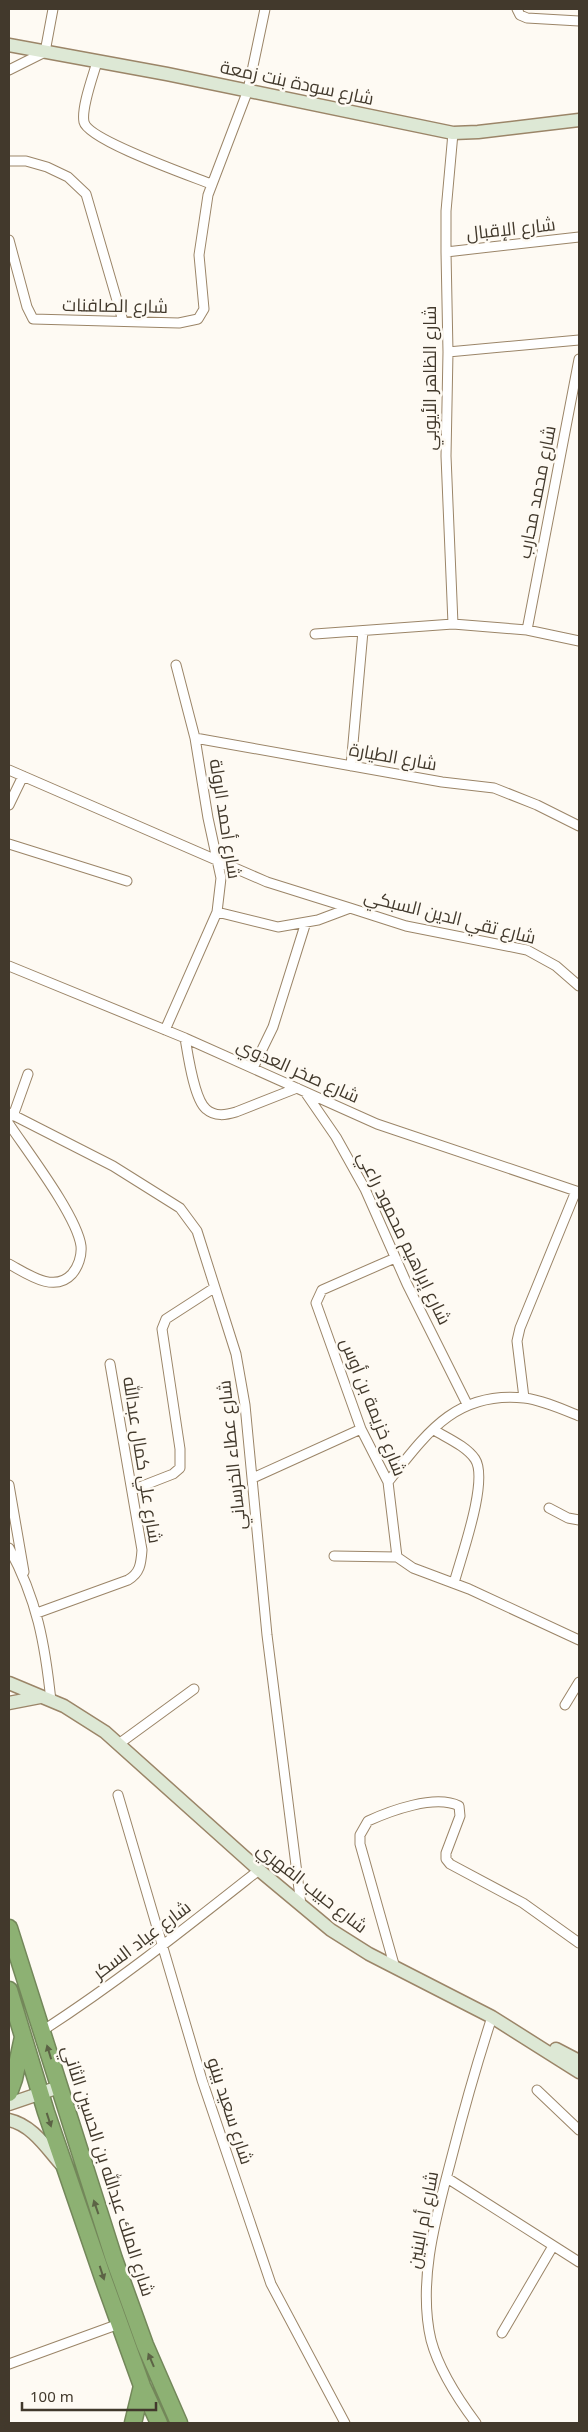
<svg xmlns="http://www.w3.org/2000/svg" width="588" height="2432" font-family="'Noto Sans',Cairo,sans-serif">
<style>
.lines{fill:none;stroke-linecap:round;stroke-linejoin:round}
.street-casing{stroke:#9b8568;stroke-width:11}
.secondary-casing{stroke:#9b8568;stroke-width:15}
.highway-casing{stroke:#73875a;stroke-width:19}
.street{stroke:#fff;stroke-width:9}
.secondary{stroke:#dde8d5;stroke-width:12}
.highway{stroke:#8db173;stroke-width:16}
.oneway{fill:#5c6345}
.labels{text-anchor:middle;stroke-width:5;stroke-linejoin:round;paint-order:stroke}
.street-label{font-size:18px;fill:#42392c;stroke:#fefaf3}
</style>
<rect width="100%" height="100%" fill="#fefaf3"/>
<g class="lines">
<defs>
<path id="street" d="M517,9l3,6 7,3 52,3
M97,62c-4,14 -16,46 -13,60 4,18 107,54 127,62
M9,70l36,-18 8,-43
M9,161h17l21,6 21,10 18,17 37,127
M9,240l18,67 6,12 146,4 19,-4 6,-10 -5,-54 9,-60 40,-105 17,-81
M446,252l133,-15
M448,352l131,-12
M453,624l-7,-168 2,-104 -2,-100v-41l7,-78
M527,630l52,-271
M315,634l138,-10 74,6 52,11
M195,738l247,44 52,6 43,17 42,21
M351,766l12,-135
M9,770l258,112 83,26
M9,805l14,-29
M9,844l118,37
M217,912l61,15 40,-7 32,-12 56,18 121,24 29,16 23,20
M9,966l176,72 192,86 202,68
M165,1030l52,-118 4,-34 -13,-60 -13,-80 -19,-73
M185,1038c3,17 9,61 21,71 9,8 20,6 30,3l61,-24
M253,1068l20,-41 33,-105
M305,1092l31,45 29,52 42,95 60,120
M9,1113l104,53 67,42 17,23 39,123 9,51 22,230 34,270
M13,1116l15,-42
M9,1124c18,27 68,92 72,122 1,10 -3,21 -9,28 -18,20 -46,-1 -63,-10
M395,1258l-73,32 -6,13 45,126 27,53 9,75 16,11 56,21 110,51
M524,1398l-7,-57 3,-13 56,-137
M434,1430c13,8 32,16 41,29 14,21 -14,98 -21,124
M253,1478l108,-49
M388,1482c38,-48 67,-91 136,-84 18,2 38,11 55,18
M9,1485l15,87
M132,1490l41,-16 7,-6v-19l-18,-120 4,-10 48,-31
M549,1508l19,10 11,2
M9,1548c28,51 36,96 42,153
M334,1556l63,1
M37,1613l91,-33c12,-7 13,-16 14,-30l-32,-186
M565,1705l14,-23
M120,1743l74,-54
M118,1795l84,285 69,204 74,139
M395,1968l-35,-124v-9l8,-14c22,-10 67,-27 91,-15l1,10 -14,37v6l4,5 73,39 56,40
M42,2031c76,-49 146,-105 217,-161
M537,2090l42,40
M447,2178l132,84
M502,2333l51,-87
M9,2364l110,-40
M476,2423c-18,-24 -37,-53 -45,-83 -14,-60 6,-126 21,-184 12,-47 25,-93 40,-139"/>
<path id="secondary" d="M9,45l158,29 286,59 25,-1 101,-12
M9,1683l55,23 41,26 154,138 72,60 38,24 123,63 87,55
M9,1703l31,-6
M556,2049l23,12
M9,2104l50,-17
M9,2120c23,5 37,27 52,44"/>
<path id="highway" d="M9,1928l105,331 31,86 34,78
M9,1990l37,122 57,166 39,108 17,37
M9,2093l5,-14 9,-42
M133,2423l9,-37"/>
</defs>
<use href="#street" class="street-casing"/>
<use href="#secondary" class="secondary-casing"/>
<use href="#highway" class="highway-casing"/>
<use href="#street" class="street"/>
<use href="#secondary" class="secondary"/>
<use href="#highway" class="highway"/>
</g>
<defs><path id="oneway-solid" d="M-6-.8H1V-3.2L6.5 0L1 3.2V.8H-6Z" transform="scale(1.25)"/></defs>
<g class="oneway">
<use href="#oneway-solid" transform="translate(49 2052) rotate(-107)"/>
<use href="#oneway-solid" transform="translate(49 2120) rotate(72)"/>
<use href="#oneway-solid" transform="translate(96 2207) rotate(-109)"/>
<use href="#oneway-solid" transform="translate(102 2273) rotate(72)"/>
<use href="#oneway-solid" transform="translate(151 2360) rotate(-113)"/>
</g>
<g class="labels">
<g class="street-label">
<text transform="translate(297 83) rotate(12)" y="6">شارع سودة بنت زمعة</text>
<text transform="translate(511 229) rotate(-6)" y="6">شارع الإقبال</text>
<text transform="translate(115 306) rotate(1)" y="6">شارع الصافنات</text>
<text transform="translate(430 378) rotate(-90)" y="6">شارع الظاهر الأيوبي</text>
<text transform="translate(537 492) rotate(-79)" y="6">شارع محمد محارب</text>
<text transform="translate(393 757) rotate(10)" y="6">شارع الطيارة</text>
<text transform="translate(225 819) rotate(81)" y="6">شارع أحمد الرولة</text>
<text transform="translate(450 917) rotate(14)" y="6">شارع تقي الدين السبكي</text>
<text transform="translate(298 1071) rotate(24)" y="6">شارع صخر العدوي</text>
<text transform="translate(404 1238) rotate(64)" y="6">شارع إبراهيم محمود راعي</text>
<text transform="translate(373 1407) rotate(68)" y="6">شارع خزيمة بن أوس</text>
<text transform="translate(232 1455) rotate(-96)" y="6">شارع عطاء الخرساني</text>
<text transform="translate(142 1460) rotate(81)" y="6">شارع علي كمال عبدالله</text>
<text transform="translate(312 1888) rotate(38)" y="6">شارع حبيب الفهري</text>
<text transform="translate(142 1940) rotate(-37)" y="6">شارع عياد السكر</text>
<text transform="translate(230 2111) rotate(72)" y="6">شارع سعيد بينو</text>
<text transform="translate(108 2171) rotate(72)" y="6">شارع الملك عبدالله بن الحسين الثاني</text>
<text transform="translate(423 2220) rotate(-79)" y="6">شارع أم البنين</text>
</g>
</g>
<rect width="588" height="2432" fill="none" stroke="#42392c" stroke-width="20"/>
<path d="M22 2402v8h134v-8" fill="none" stroke="#42392c" stroke-width="2.5"/>
<text x="30" y="2402" font-size="15" fill="#42392c" stroke="#fefaf3" stroke-width="4" paint-order="stroke">100 m</text>
</svg>
